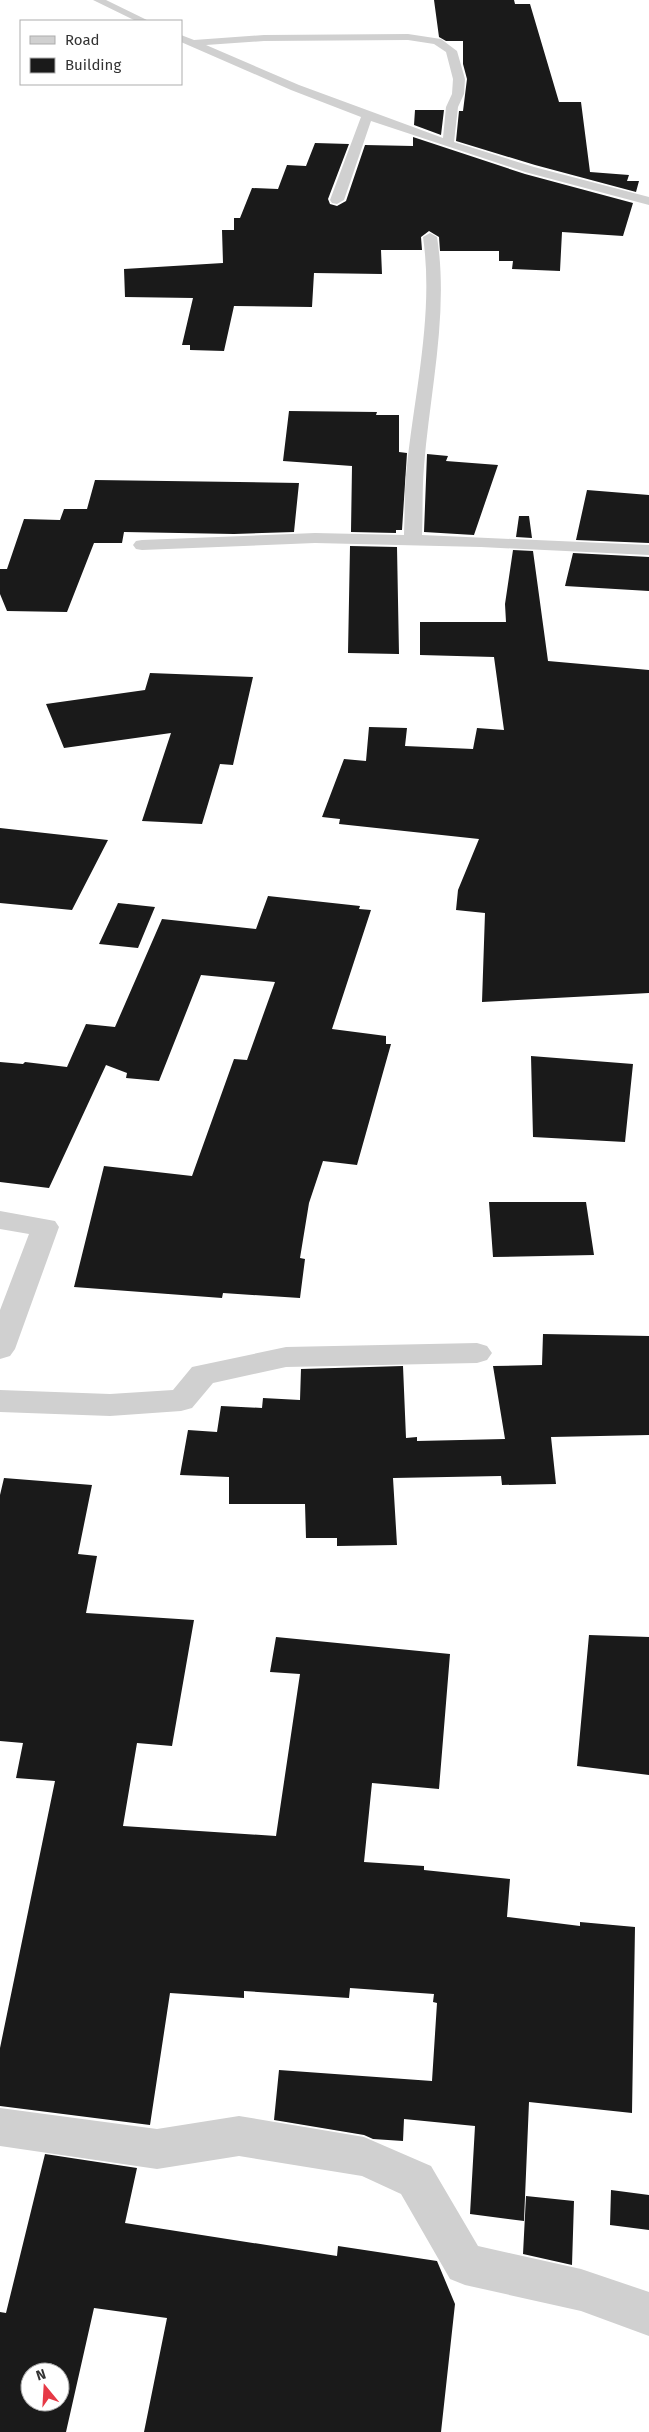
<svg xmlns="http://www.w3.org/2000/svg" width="649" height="2432" font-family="'Fira Sans',sans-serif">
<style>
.building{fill:#1a1a1a;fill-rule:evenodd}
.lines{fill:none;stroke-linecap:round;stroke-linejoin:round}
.minor{fill:#d0d0d0;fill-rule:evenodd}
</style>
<rect width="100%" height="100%" fill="#fff"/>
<path class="building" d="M434,0h80l1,4h15l29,98h22l9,70 39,3 -2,6h12l-3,11 -101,-27 -79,-24 3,-30h4l4,-32 -4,-15v-23h-17l-7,-4z
M415,110h29l-3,25 -27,-10z
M413,137l112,37 108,29 -10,33 -61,-4 -2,39 -48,-2 1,-8h-14v-10h-59l-1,-14 -10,-6 -8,6 1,13h-41l1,24 -68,-1 -2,34 -78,-1 -10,45 -34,-1v-5h-8l11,-47 -68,-1 -1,-28 99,-6 -1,-33h12v-12h6l12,-30 26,1 9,-24 19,1 9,-23 34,1 -21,55 2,5 7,2 9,-5 19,-56 48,1z
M289,411l88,1 -1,3h23v37l8,1 -5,77h-6v3l-45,-1 1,-66 -69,-5z
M427,454l21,2 -2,5 52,4 -24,70 -50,-3z
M95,480l204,3 -5,49 -60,2 -110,-2 -2,11h-28l-27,69 -60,-1 -7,-17v-25h7l17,-50 36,1 4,-11h23z
M587,490l62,5v48l-73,-3z
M519,516h10l3,22 -16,-1z
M350,546l47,1 2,107 -51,-1z
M513,550l20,1 15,110 101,9v323l-167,9 3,-89 -29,-3 2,-20 21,-51 -140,-15 1,-5 -18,-2 22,-58 22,2 3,-34 38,1 -2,18 68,3 4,-21 27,2 -10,-73 -74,-2v-33h86l-1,-18z
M573,553l76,4v34l-84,-5z
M150,673l103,4 -20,88 -13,-1 -18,60 -60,-3 29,-88 -107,15 -18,-44 99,-14z
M0,828l108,12 -36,70 -72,-7z
M268,896l92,10 -1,3 12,1 -39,119 54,7v8h5l-34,121 -34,-4 -14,42 -9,55 5,1 -5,39 -77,-5 -1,5 -148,-11 30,-121 88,10 42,-117 13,1 28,-78 -74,-7 -42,106 -33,-3 1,-5 -21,-8 -57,123 -49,-6v-120l23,2 2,-2 42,5 19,-43 29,3 47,-108 94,10z
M118,903l37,4 -17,41 -39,-4z
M531,1056l102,8 -8,78 -92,-5z
M489,1202h97l8,53 -101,2z
M543,1334l106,2v99l-98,2 5,47 -54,1 -1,-9 -108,2 4,67 -60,1v-8h-31l-1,-34h-76v-27l-49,-2 8,-45 29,2 4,-26 41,2 1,-10 37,2 1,-31 102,-3 3,72 11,-1v4l88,-2 -12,-73 49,-1z
M4,1478l88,7 -14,69 19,2 -11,57 108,7 -22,126 -35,-3 -14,83 153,10 24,-162 -30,-2 6,-35 174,17 -11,135 -67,-6 -8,79 60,4v4l86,9 -3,38 73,9v-4l55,5 -3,186 -103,-11 -5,119 -54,-7 5,-88 -71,-7 -1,22 -30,-2 -9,-4 -90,-15 5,-50 153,11 5,-78 -4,-1 1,-8 -84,-6 -1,10 -105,-7v7l-74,-5 -20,132 -150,-19v-58l55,-267 -39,-3 7,-35 -23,-2v-246z
M589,1635l60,2v138l-72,-9z
M45,2154l92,14 -12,55 212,33 1,-10 99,15 18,43 -14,128h-297l23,-114 -73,-10 -28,124h-66v-120l6,1zM30,2372h30v30h-30z
M611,2190l38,5v35l-39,-5z
M526,2196l48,5 -2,64 -49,-11z"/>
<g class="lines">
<path class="minor" d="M93,0h13l43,21h-13z
M408,34l33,5 16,12 8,28 -1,15 -6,13 -4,35 80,25 115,30v8l-124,-33 -154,-51 -27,79 -7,4 -5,-1 -2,-3 31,-83 -70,-27 -110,-48v-7l13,5 70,-5zM408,40l26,4 12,8 7,27 -1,15 -6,13 -3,31 -144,-53 -93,-40 58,-4z
M430,233l7,4c12,75 -7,154 -13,229 -2,23 -1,46 -2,69l227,10v10l-168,-8 -166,-4 -173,7 -6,-1 -3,-4 3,-4 6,-1 173,-7 89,2c1,-23 0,-47 3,-69 8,-75 27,-154 16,-229z
M0,1211l55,10 4,6 -44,122 -5,7 -10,3v-49l29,-76 -29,-5z
M477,1343l10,3 5,7 -5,7 -10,3 -191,4 -73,16 -21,25 -11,3 -71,5 -110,-4v-22l110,4 63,-4 19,-23 94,-20z
M0,2108l157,21 82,-13 125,21 67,29 47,80 103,23 68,23v44l-68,-25 -116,-26 -15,-6 -49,-85 -39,-18 -123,-20 -82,13 -157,-23z"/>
</g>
<rect x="20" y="20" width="162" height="65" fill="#ffffff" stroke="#adadad"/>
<rect x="30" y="36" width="25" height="8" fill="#d0d0d0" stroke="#adadad"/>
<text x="65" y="45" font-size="15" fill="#333333">Road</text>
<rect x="30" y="58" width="25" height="15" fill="#1a1a1a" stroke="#adadad"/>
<text x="65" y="70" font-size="15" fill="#333333">Building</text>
<g transform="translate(45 2387) rotate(342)"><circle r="24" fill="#ffffff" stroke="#adadad"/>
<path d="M0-4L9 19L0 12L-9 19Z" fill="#e63946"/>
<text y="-8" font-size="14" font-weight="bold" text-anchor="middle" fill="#333333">N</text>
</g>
</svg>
